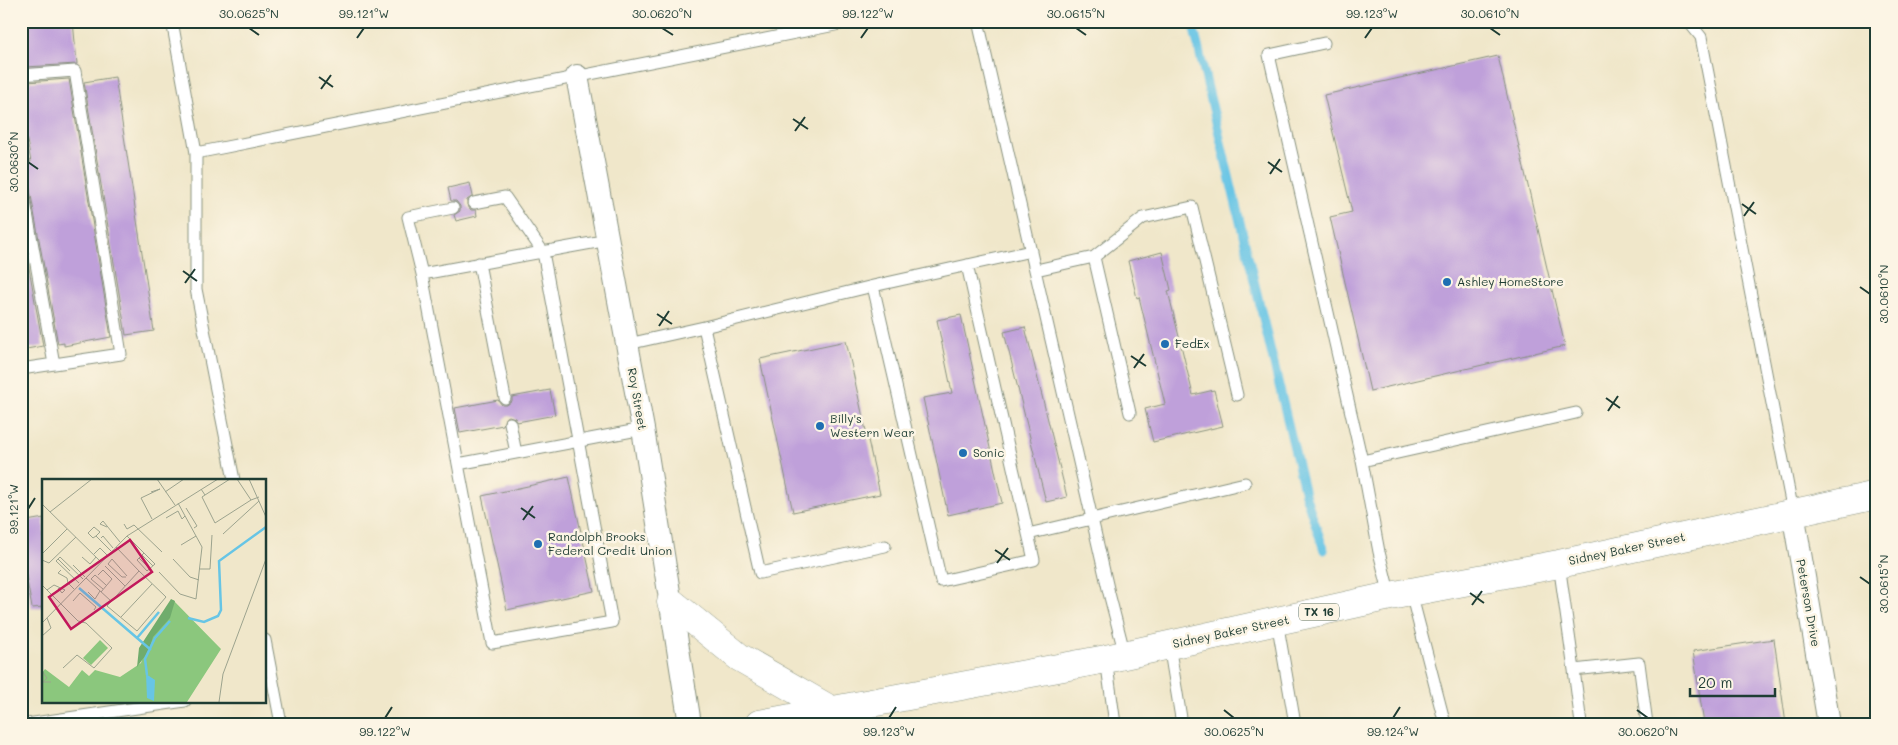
<svg xmlns="http://www.w3.org/2000/svg" width="1898" height="745" font-family="Mali,sans-serif">
<style>
.lines{fill:none;stroke-linecap:round;stroke-linejoin:round}
.stream{stroke:#67c5e5;stroke-width:9}
.building{fill:#bfa0da}
.service-casing{stroke:#88927f;stroke-width:13}
.minor-casing{stroke:#88927f;stroke-width:24}
.primary-casing{stroke:#88927f;stroke-width:29}
.service{stroke:#fff;stroke-width:11}
.minor{stroke:#fff;stroke-width:22}
.primary{stroke:#fff;stroke-width:28}
.ticks{fill:none;stroke:#1f3d34;stroke-width:2}
.poi-dot{fill:#1f6fb2;stroke:#fcf5e5;stroke-width:2}
.labels{text-anchor:middle;stroke-width:5;stroke-linejoin:round;paint-order:stroke}
.shield{fill:#fcf5e5;stroke:#617469;stroke-width:1}
.shield-label{font-size:11px;font-weight:bold;fill:#1f3d34}
.poi-label{font-size:12px;fill:#1f3d34;stroke:#fcf5e5;text-anchor:start}
.street-label{font-size:12px;fill:#1f3d34;stroke:#fcf5e5}
.inset-river{fill:none;stroke:#67c5e5;stroke-width:2.5}
.inset-road{fill:none;stroke:#9ca38e;stroke-width:1}
.view{fill:#c2185b;fill-opacity:0.15;stroke:#c2185b;stroke-width:2.5}
.inset-edge{fill:none;stroke:#1f3d34;stroke-width:2.5}
.neatline{fill:none;stroke:#1f3d34;stroke-width:2}
.ticks-label{font-size:12px;text-anchor:middle;fill:#1f3d34}
</style>
<rect width="100%" height="100%" fill="#fcf5e5"/>
<filter id="ink" filterUnits="userSpaceOnUse"><feTurbulence type="fractalNoise" baseFrequency=".02" numOctaves="2"/><feDisplacementMap in="SourceGraphic" scale="10" xChannelSelector="R" yChannelSelector="G"/><feConvolveMatrix kernelMatrix="1 2 1 2 8 2 1 2 1" color-interpolation-filters="sRGB"/></filter>
<filter id="wash" filterUnits="userSpaceOnUse"><feTurbulence type="fractalNoise" baseFrequency=".0096" numOctaves="4" result="noise"/><feDisplacementMap in="SourceGraphic" scale="20" xChannelSelector="R" yChannelSelector="G"/><feGaussianBlur stdDeviation="1.12" result="paint"/><feColorMatrix in="noise" values="0 0 0 0 0 0 0 0 0 0 0 0 0 0 0 0 0 1.4 0 .05"/><feComposite in="paint" operator="in"/></filter>
<g filter="url(#wash)">
<rect width="100%" height="100%" fill="#f0e7ca"/>
<g class="lines">
<path class="stream" d="M1192,21l113,473 19,56"/>
</g>
<g id="blocks">
<path class="building" d="M21,21h52l4,43 -52,3 -2,-18 -2,1z
M1498,56l67,290 -195,45 -40,-174 22,-5 -28,-117z
M115,77l39,254 -28,4 -42,-253z
M69,79l42,258 -47,9v-3l-6,1 -30,-165 -2,-4 -5,-2v-10l10,-1 -10,-53v-17l7,-1 -1,-9z
M470,183l3,13 -6,4v5l4,5h5l1,6 -21,5 -2,-6 6,-4v-5l-4,-5h-5l-3,-13z
M21,224l22,122 -22,4z
M1162,252l9,38 -3,1 25,104 21,-5 9,36 -70,16 -8,-33 20,-5 -26,-107 -2,1 -9,-37z
M961,315l41,188 -54,12 -25,-117 29,-5 -15,-73z
M1025,327l42,170 -21,5 -42,-170z
M846,341l34,153 -87,18 -33,-153z
M550,390l5,25 -38,7 -2,-4 -6,-2 -4,2 -2,7 -43,8 -5,-25 43,-8 4,5h5l5,-4v-4z
M569,477l25,114 -87,19 -25,-114z
M44,518v89l-12,1 -11,-59v-27z
M1774,639l12,85h-82l-11,-73z"/>
</g>
</g>
<g filter="url(#ink)">
<use href="#blocks" fill-opacity="0" stroke="#88927f" stroke-width="1"/>
<g class="lines">
<defs>
<path id="service" d="M172,21l24,132 659,-132
M978,21l131,572 16,62
M1688,21l13,16 92,475
M1324,43l-55,12 93,406 214,-48
M21,75l54,-4 46,283 -100,15
M196,153v136l38,191
M21,180l33,184
M453,208l-45,9 14,57 70,369 120,-21 -69,-370 -38,-55 -31,6
M1094,257l36,156
M479,263l26,135
M1036,270l58,-13 49,-39 49,-11 45,188
M422,274l186,-34
M873,286l68,295 93,-21 -67,-295
M628,344l76,-17
M510,423l6,30
M1362,461l17,91 11,44
M458,464l185,-35
M1028,534l217,-51
M885,546l-125,27 -56,-246 169,-41 158,-35
M1559,564l15,106
M1411,593l34,131
M1277,621l18,103
M265,640l16,84
M1169,645l13,79
M1106,659l9,65
M27,724l158,-23
M1581,724l-7,-54 65,-7 8,61"/>
<path id="minor" d="M577,76l66,353 47,295
M1793,512l36,212"/>
<path id="primary" d="M671,602l68,55 92,53
M759,724l347,-65 284,-63 169,-32 318,-69"/>
</defs>
<use href="#service" class="service-casing"/>
<use href="#minor" class="minor-casing"/>
<use href="#primary" class="primary-casing"/>
<use href="#service" class="service"/>
<use href="#minor" class="minor"/>
<use href="#primary" class="primary"/>
</g>
</g>
<path class="ticks" d="M249,28l10,7M662,28l11,7M1076,28l10,7M1490,28l10,7M357,38l7,-10M861,38l7,-10M1365,38l7,-10M319,77l14,10M321,89l10,-14M793,119l15,10M795,131l10,-14M28,162l10,7M1268,162l14,10M1270,174l10,-15M1742,204l14,10M1744,216l10,-14M183,271l14,10M185,283l10,-14M1860,287l10,7M657,314l15,10M659,326l10,-15M1131,356l15,10M1134,368l10,-14M1606,398l14,10M1608,411l10,-15M521,508l14,10M28,509l7,-11M523,520l10,-14M995,550l15,10M997,563l11,-15M1860,577l10,7M1470,593l14,10M1472,605l10,-14M1224,710l10,8M1637,710l11,8M385,718l7,-11M889,718l7,-11M1393,718l7,-11"/>
<g class="poi-dot">
<circle cx="1447" cy="282" r="5"/>
<circle cx="1165" cy="344" r="5"/>
<circle cx="820" cy="426" r="5"/>
<circle cx="963" cy="453" r="5"/>
<circle cx="538" cy="544" r="5"/>
</g>
<g class="labels">
<rect class="shield" x="1299" y="603.5" width="40" height="17" rx="4"/>
<g class="shield-label">
<text x="1319" y="616">TX 16</text>
</g>
<g class="poi-label">
<text x="1457" y="286">Ashley HomeStore</text>
<text x="1175" y="348">FedEx</text>
<text x="830" y="423">Billy's<tspan x="830" dy="14">Western Wear</tspan></text>
<text x="973" y="457">Sonic</text>
<text x="548" y="541">Randolph Brooks<tspan x="548" dy="14">Federal Credit Union</tspan></text>
</g>
<g class="street-label">
<text transform="translate(637 399) rotate(80)" y="4">Roy Street</text>
<text transform="translate(1627 549) rotate(-12)" y="4">Sidney Baker Street</text>
<text transform="translate(1808 603) rotate(80)" y="4">Peterson Drive</text>
<text transform="translate(1231 632) rotate(-12)" y="4">Sidney Baker Street</text>
</g>
</g>
<g transform="translate(42 479)">
<rect width="224" height="224" fill="#f0e7ca"/>
<path d="M131,121l48,49 -34,53h-145v-29l3,-4 24,18 13,-17 7,6 6,-6 25,7 21,-14 9,-28zM58,161l8,8 -17,17 -8,-7z" fill="#8bc77d"/>
<path d="M129,120l4,2 -5,17 -17,19 -5,15 -11,15 2,-19z" fill="#70ac6c"/>
<path d="M104,195l9,6 -1,21 -7,-3z" fill="#67c5e5"/>
<path class="inset-river" d="M37,109l72,62M146,139l16,4 14,-6 3,-6 -2,-49 47,-34M95,159l22,-26M105,196l-2,-16 10,-21 15,-17"/>
<path class="inset-road" d="M115,0l18,26M195,0l14,21 8,-3M207,0l17,38M159,10l4,6 25,-16M109,13l9,-3 -19,9 11,21M123,13l19,-13M163,16l-3,2 13,26 36,-23M0,25l59,58M144,29l11,18 -3,2M8,33l42,-33M124,39l12,-7 4,8 3,-3M82,45l3,5 7,-4 28,27M65,48l-7,-3 3,-3 17,21M181,55l36,-33M54,57l4,-4 -6,-5 -6,6 5,5 3,-2 15,15M85,57l28,28 -8,7 -10,-11 7,-7M59,59l2,-2 10,12M139,66l15,-9M74,68l23,24M0,75l25,-25M52,75l6,-6 7,7M100,76l11,11M40,78l8,7 6,-7M97,79l11,11M16,80l12,12M131,80l17,18 9,3M0,81l7,3 27,-26M31,86l12,12M63,87l20,20M158,90h10l2,-34M19,91l-3,3 9,5 1,5 6,6M97,92l27,26 -29,34 -30,-25zM117,93l21,22 16,5 6,-52 -24,-44M56,96l5,-5 9,9 -11,13M84,98h-4l-14,-13 4,-5 15,17M44,99l25,23M37,104l-23,-22 4,-4 23,22M0,106l36,36 8,2 26,25 -18,20 -17,-13 -14,13M61,110l-12,-10 4,-4 11,10M5,111l7,-5 11,5 -3,3 -4,-5M46,113l7,7 5,-8M31,122l7,-8 16,14 -2,3M79,138l31,-33M0,144l85,-87 91,-57M0,157l9,-8 -4,-10M0,192l5,7 -4,4h8M177,223l4,-28 43,-115"/>
<path class="view" d="M88,61l22,32 -81,57 -22,-32z"/>
<rect width="224" height="224" class="inset-edge"/>
</g>
<rect width="1898" height="745" fill="none" stroke="#fcf5e5" stroke-width="55"/>
<path d="M1690 688v8h85v-8" fill="none" stroke="#1f3d34" stroke-width="2.5"/>
<text x="1698" y="688" font-size="15" fill="#1f3d34" stroke="#fcf5e5" stroke-width="4" paint-order="stroke">20 m</text>
<rect x="28" y="28" width="1842" height="690" class="neatline"/>
<g class="ticks-label">
<text x="249" y="18">30.0625°N</text>
<text x="364" y="18">99.121°W</text>
<text x="662" y="18">30.0620°N</text>
<text x="868" y="18">99.122°W</text>
<text x="1076" y="18">30.0615°N</text>
<text x="1372" y="18">99.123°W</text>
<text x="1490" y="18">30.0610°N</text>
<text transform="translate(14 162) rotate(-90)" y="4">30.0630°N</text>
<text transform="translate(1884 294) rotate(-90)" y="4">30.0610°N</text>
<text transform="translate(14 509) rotate(-90)" y="4">99.121°W</text>
<text transform="translate(1884 584) rotate(-90)" y="4">30.0615°N</text>
<text x="385" y="736">99.122°W</text>
<text x="889" y="736">99.123°W</text>
<text x="1234" y="736">30.0625°N</text>
<text x="1393" y="736">99.124°W</text>
<text x="1648" y="736">30.0620°N</text>
</g>
</svg>
